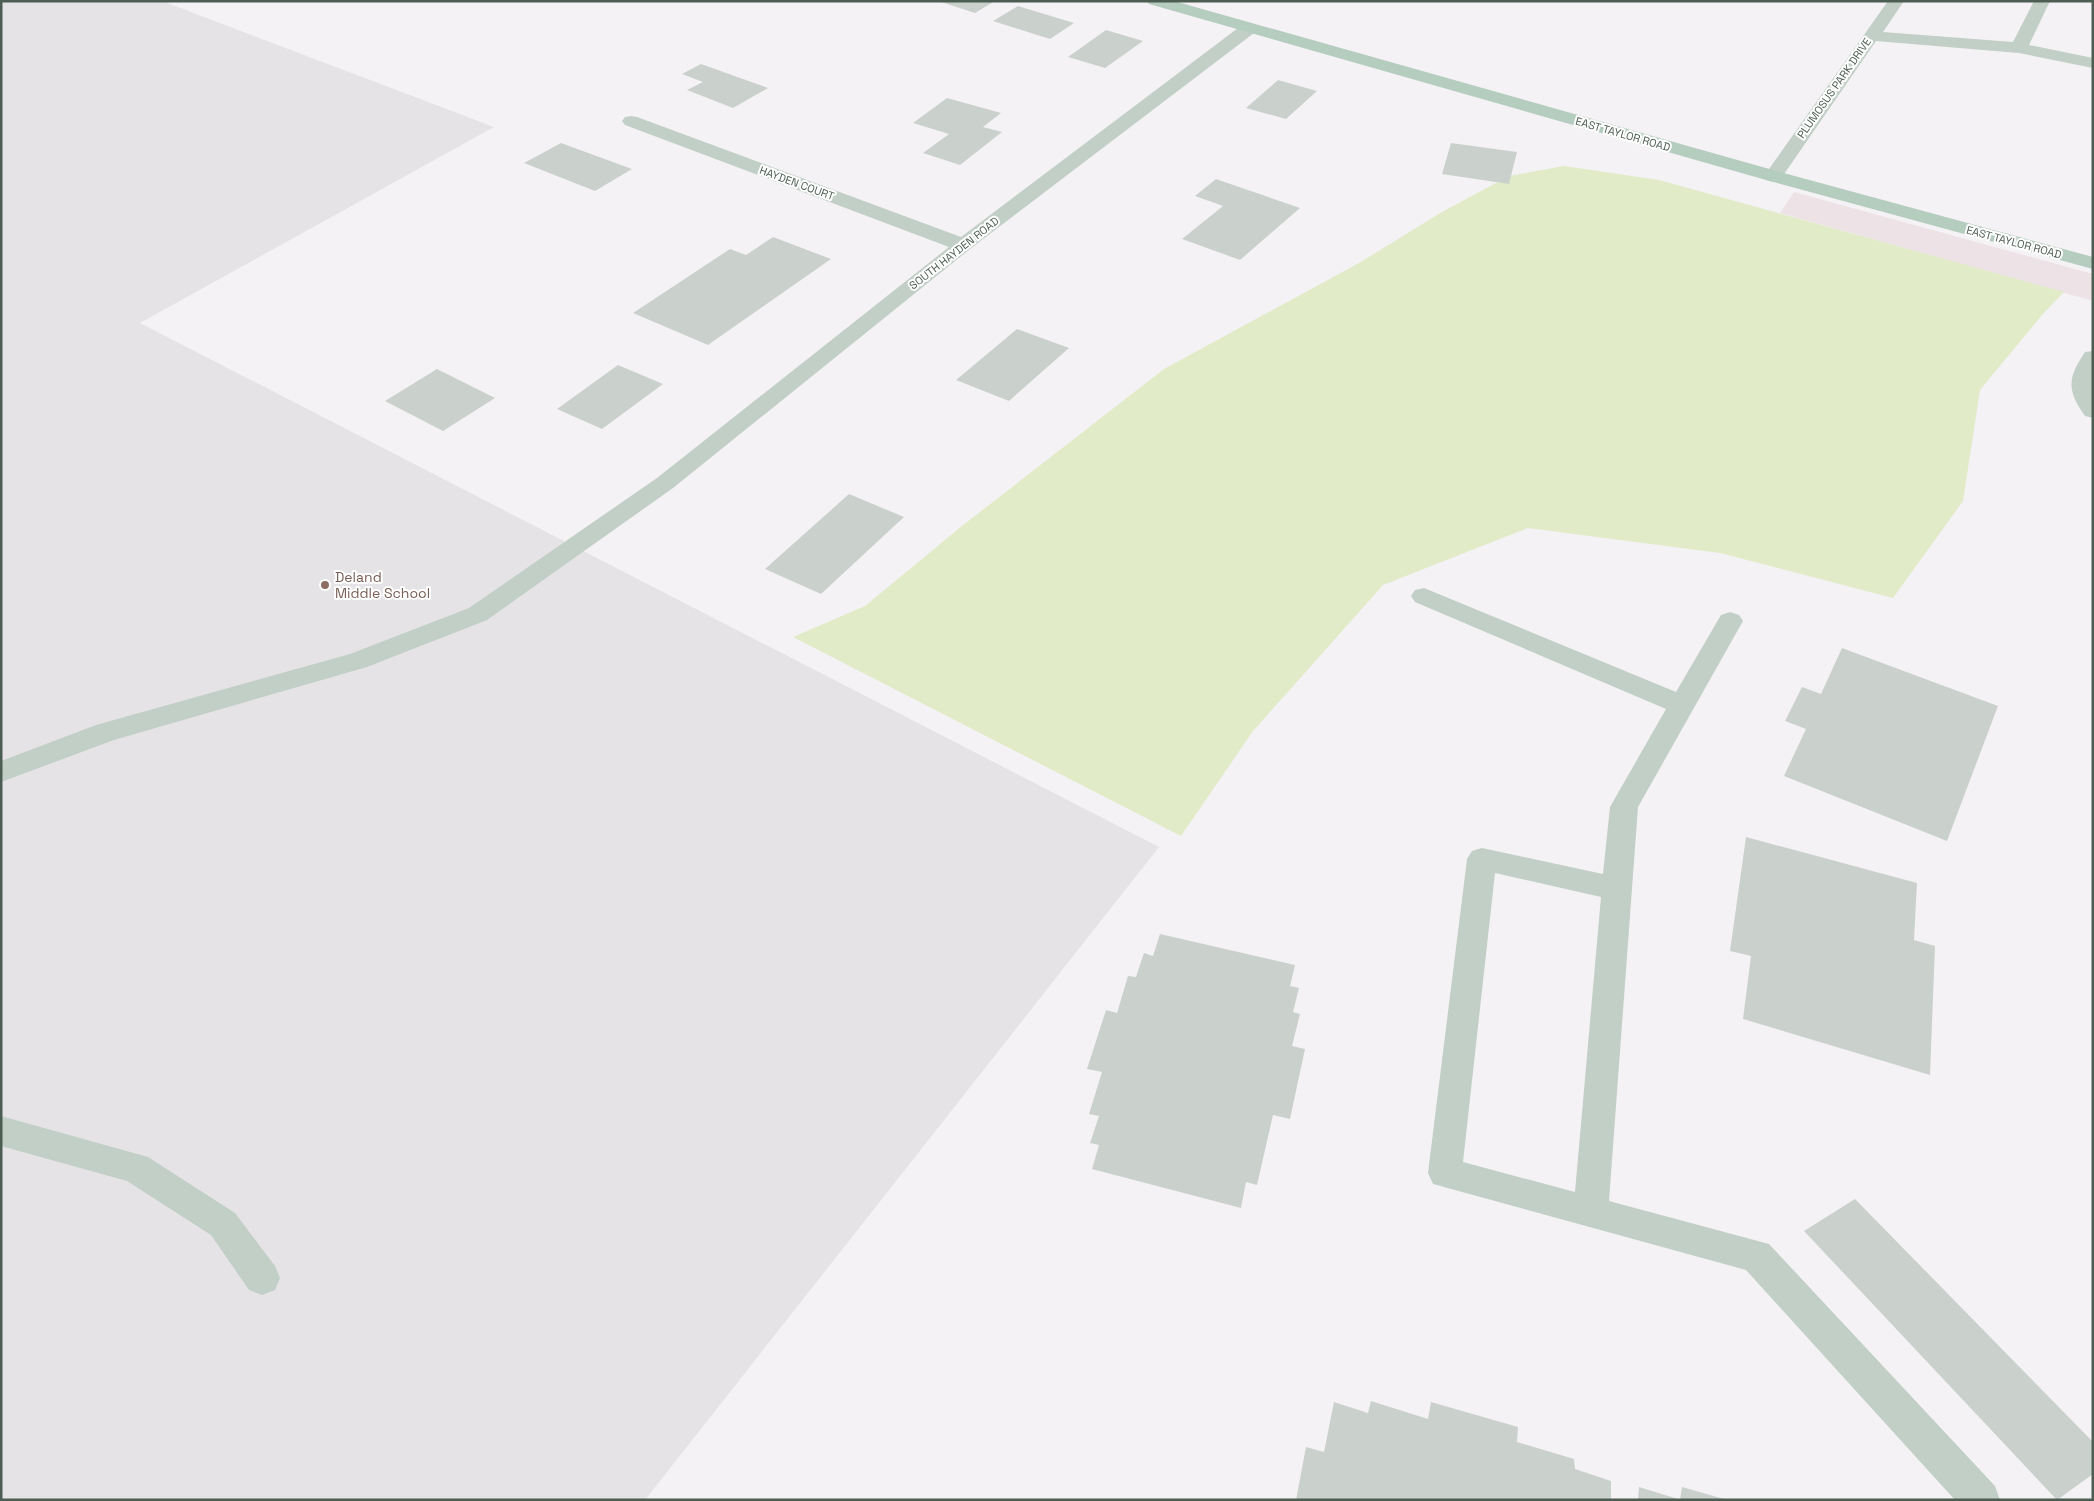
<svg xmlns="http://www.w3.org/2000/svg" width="2094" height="1501" font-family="'Space Grotesk',sans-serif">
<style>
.commercial{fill:#ede3e7}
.education{fill:#e5e3e6}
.green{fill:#e1ebc7}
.building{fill:#cad1cd}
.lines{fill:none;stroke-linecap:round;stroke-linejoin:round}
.minor{fill:#c2cfc7;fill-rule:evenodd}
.major{fill:#b5cdbf;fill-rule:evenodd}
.education-dot{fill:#8d6e63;stroke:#fff;stroke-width:2}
.labels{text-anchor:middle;stroke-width:4;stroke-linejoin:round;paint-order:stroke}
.far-street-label{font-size:11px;fill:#4c5d52;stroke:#fff}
.education-label{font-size:14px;fill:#785e54;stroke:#fff;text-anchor:start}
</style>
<rect width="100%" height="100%" fill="#f4f2f4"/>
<path class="commercial" d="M1794,192l299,82v27l-313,-88z"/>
<path class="education" d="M1,1h161l332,126 -354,196 1019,524 -514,653h-644z"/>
<path class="green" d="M1564,166l95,14 405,112 -21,22 -63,76 -17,111 -70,97 -173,-45 -192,-25 -145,57 -130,146 -72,105 -388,-199 72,-31 97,-80 202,-157 195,-106 83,-51 67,-36z"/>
<path class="building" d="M938,1h57l-20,12z
M1018,6l56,17 -24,16 -57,-18z
M1106,30l37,11 -38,27 -37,-11z
M701,64l67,24 -35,20 -46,-18 16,-8 -21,-8z
M1278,80l39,11 -31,28 -40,-11z
M947,98l54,15 -18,14 19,5 -42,33 -37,-12 26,-19 -36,-11z
M561,143l71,26 -37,22 -71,-28z
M1451,143l66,9 -8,32 -67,-10z
M1216,179l84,29 -60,52 -58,-21 41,-33 -28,-10z
M773,237l58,22 -123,86 -75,-32 97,-64 16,6z
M1017,329l52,19 -60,53 -53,-21z
M618,365l45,19 -61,45 -45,-20z
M437,369l58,29 -52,33 -58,-30z
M849,494l55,23 -83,77 -56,-25z
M1842,648l156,58 -51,135 -163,-65 22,-47 -21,-8 17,-34 19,7z
M1746,837l171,46 -3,57 21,6 -5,129 -187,-56 8,-63 -21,-5z
M1160,934l135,31 -5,21 9,2 -6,24 7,2 -8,32 13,3 -15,70 -17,-4 -16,70 -11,-3 -5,26 -149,-39 7,-24 -9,-2 9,-27 -10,-2 13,-42 -15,-3 19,-59 11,3 11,-37 8,1 8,-24 9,3z
M1855,1199l238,243v32l-36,26 -253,-269z
M1371,1401l57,18 3,-17 87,25 -1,15 57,17 1,10 36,12v19h-315l10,-53 18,5 10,-50 34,11z
M1639,1487l39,12v1h-40z
M1682,1487l42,12v1h-44z"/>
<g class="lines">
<path class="minor" d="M1888,1h16l-21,31 130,10 21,-41h16l-21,44 64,13v10l-74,-15 -143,-12 -96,139 -7,2 -7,-2 -2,-4z
M1248,24l6,1 2,4 -2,4 -284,216 -297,239 -186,132 -120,47 -253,73 -113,42v-21l95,-36 254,-71 119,-46 188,-130 292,-231 -324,-122 -3,-4 3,-4 6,-1 6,1 324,120 281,-212z
M2093,351v67l-8,-2c-18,-26 -18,-37 0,-64z
M1424,588l252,104 45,-77 9,-3 9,3 4,6 -105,186 -29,394 160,43 226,242 5,14h-45l-209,-230 -313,-86 -5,-11 39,-314 5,-8 10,-3 121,26 7,-67 56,-98 -251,-107 -4,-6 4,-6zM1495,873l106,24 -26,295 -112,-30z
M1,1116l147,41 87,56 40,53 5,12 -5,12 -13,5 -13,-5 -38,-55 -84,-54 -126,-35z"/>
<path class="major" d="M1147,1h27l606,171 313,85v12l-327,-89 -617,-176z"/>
</g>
<circle class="education-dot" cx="325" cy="585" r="5"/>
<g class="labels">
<g class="far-street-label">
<text transform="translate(1834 88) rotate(-55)" y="4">PLUMOSUS PARK DRIVE</text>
<text transform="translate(1623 134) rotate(16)" y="4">EAST TAYLOR ROAD</text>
<text transform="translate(797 183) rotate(20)" y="4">HAYDEN COURT</text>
<text transform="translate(2014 242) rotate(15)" y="4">EAST TAYLOR ROAD</text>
<text transform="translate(954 253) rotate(-38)" y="4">SOUTH HAYDEN ROAD</text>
</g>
<g class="education-label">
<text x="335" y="582">Deland<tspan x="335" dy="16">Middle School</tspan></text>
</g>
</g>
<rect width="2094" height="1501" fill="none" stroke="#4c5d52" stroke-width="5"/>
</svg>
